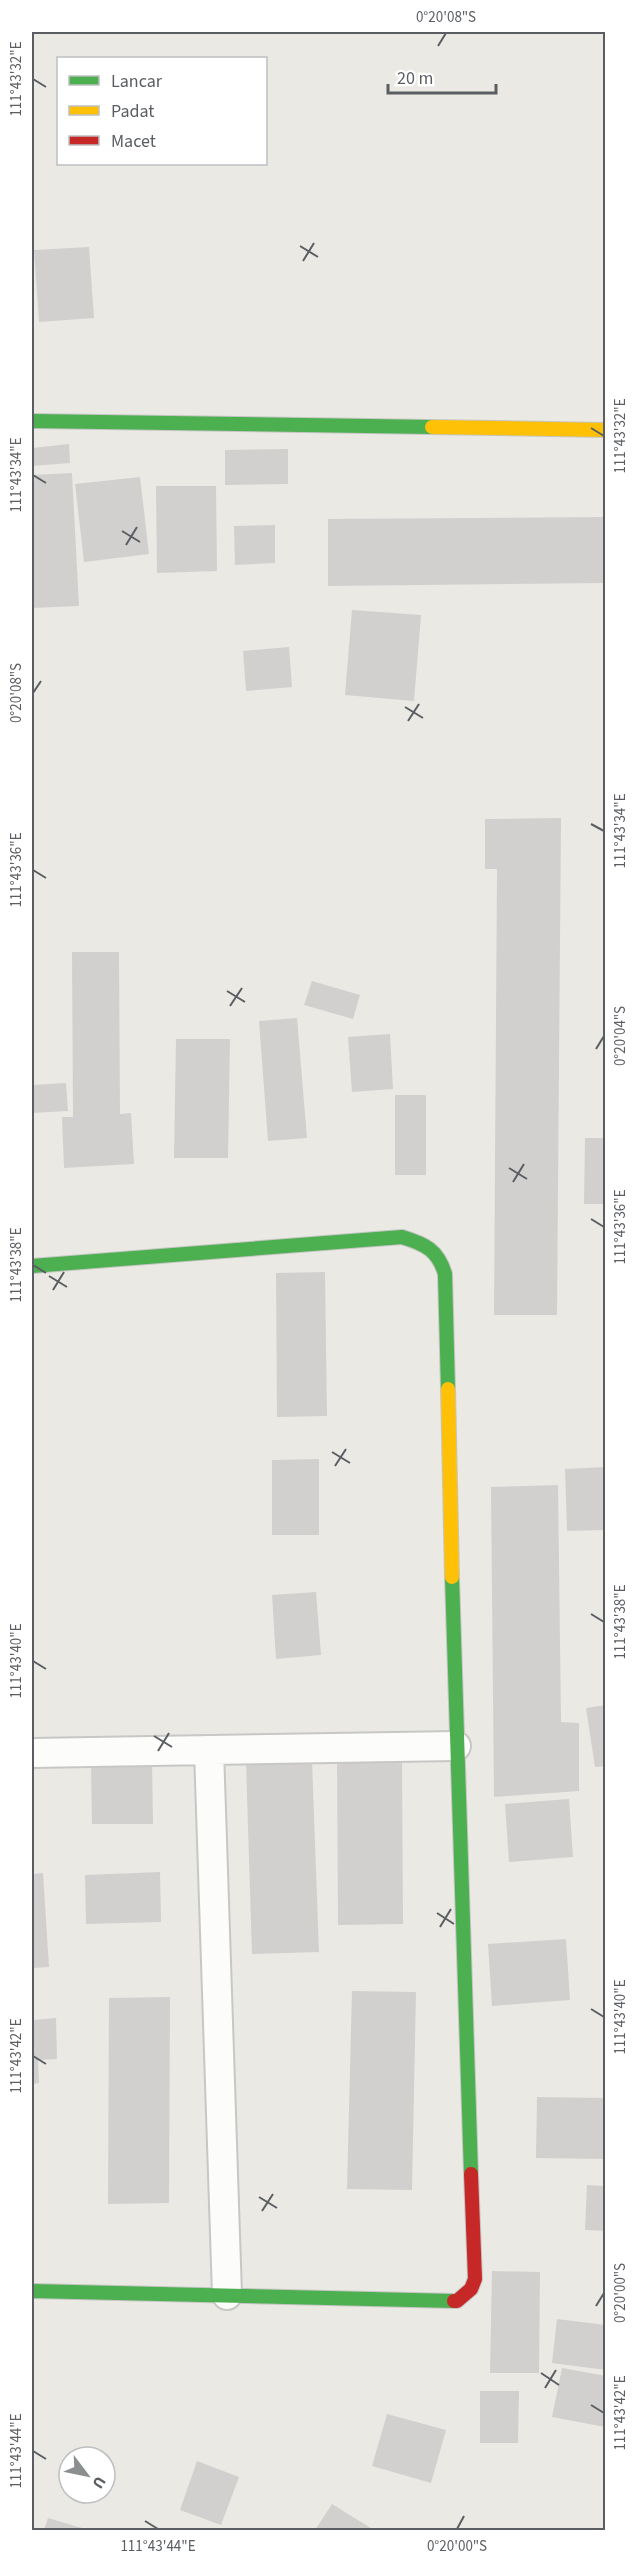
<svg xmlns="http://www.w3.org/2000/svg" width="637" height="2562" font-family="'Source Sans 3',sans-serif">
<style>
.building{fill:#d2d0ce}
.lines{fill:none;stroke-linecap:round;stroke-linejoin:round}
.street-casing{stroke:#c7c7c6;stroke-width:32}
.fast-casing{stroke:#c5c6c4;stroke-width:16}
.slow-casing{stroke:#c5c6c4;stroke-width:16}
.jam-casing{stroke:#c5c6c4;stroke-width:16}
.street{stroke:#fcfcfb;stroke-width:28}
.fast{stroke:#4caf50;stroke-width:14}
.slow{stroke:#ffc107;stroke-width:14}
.jam{stroke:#c62828;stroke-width:14}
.ticks{fill:none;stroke:#5a5e62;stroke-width:2}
.neatline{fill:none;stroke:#5a5e62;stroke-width:2}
.ticks-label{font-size:15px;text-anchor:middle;fill:#5a5e62}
</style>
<rect width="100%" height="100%" fill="#eae9e4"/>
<path class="building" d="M89,247l5,71 -55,4 -5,-72z
M69,444l1,19 -38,3v-18z
M288,449v35l-63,1v-35z
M72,473l7,133 -47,2v-133z
M140,477l9,77 -65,8 -9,-78z
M156,486h60l1,85 -60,2z
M606,517v66l-278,3v-67z
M275,525v38l-40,2 -1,-39z
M352,610l69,5 -7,86 -69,-6z
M289,647l3,40 -46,4 -3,-40z
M561,818l-4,497h-63l3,-446h-12v-50z
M72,952h47l1,162 11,-1 3,51 -70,4 -2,-51h11z
M312,981l48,14 -7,24 -49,-14z
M297,1018l10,120 -39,3 -9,-120z
M390,1034l3,55 -41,3 -4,-55z
M176,1039h54l-2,119h-54z
M66,1083l2,28 -36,2v-28z
M395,1095h31v80h-31z
M585,1138h21v66h-22z
M325,1272l2,144 -50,1 -1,-144z
M319,1459v76h-47v-75z
M606,1467v63l-39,1 -2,-62z
M558,1485l3,237 18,1v68l-85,6 -3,-310z
M316,1592l5,63 -45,4 -4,-64z
M606,1705v61l-11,1 -9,-59z
M402,1757l1,167 -65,1 -1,-167z
M312,1760l7,192 -67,2 -6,-191z
M91,1761h61l1,63h-61z
M569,1799l4,58 -64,5 -4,-58z
M160,1872l1,50 -75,2 -1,-49z
M43,1873l6,94 -17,1v-94z
M566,1939l4,61 -78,6 -4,-62z
M352,1991l64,1 -4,198 -65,-1z
M170,1997l-1,206 -61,1 1,-206z
M32,2004h1l1,16 22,-2 1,41 -19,1 1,23 -7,1z
M537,2097l69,1v61l-70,-1z
M587,2185l19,1v45l-21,-1z
M492,2271l48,1 -1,101h-49z
M557,2319l49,6v45l-54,-7z
M562,2368l44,8 -1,51 -53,-10z
M480,2391h39l-1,52h-38z
M387,2414l59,16 -15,53 -59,-17z
M197,2461l42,16 -18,48 -41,-15z
M332,2504l42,26h-59z
M48,2518l41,12h-45z"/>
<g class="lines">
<defs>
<path id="street" d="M209,1750l18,545
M32,1753l424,-7"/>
<path id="fast" d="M32,421l400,6
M32,1266l370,-29c23,7 36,13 43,37l3,115
M452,1577l19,597
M32,2291l422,10"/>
<path id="slow" d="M432,427l174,3
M448,1389l4,188"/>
<path id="jam" d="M454,2301h3l14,-12 4,-10 -4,-105"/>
</defs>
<use href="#street" class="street-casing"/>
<use href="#fast" class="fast-casing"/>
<use href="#slow" class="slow-casing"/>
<use href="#jam" class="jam-casing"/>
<use href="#street" class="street"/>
<use href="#fast" class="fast"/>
<use href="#slow" class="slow"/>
<use href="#jam" class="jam"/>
</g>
<path class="ticks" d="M438,46l8,-13M33,79l13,8M300,246l18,11M303,261l11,-18M591,428l13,8M33,475l13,8M122,531l18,11M126,545l11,-18M33,693l8,-12M405,707l18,11M408,721l11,-17M591,824l13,7M33,870l13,8M227,991l18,11M230,1006l12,-18M596,1049l8,-13M509,1168l18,11M513,1182l11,-18M591,1219l13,8M33,1265l13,8M49,1276l18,11M53,1290l11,-18M332,1452l18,11M335,1466l11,-17M591,1614l13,8M33,1661l13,8M154,1736l18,11M158,1751l11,-18M437,1913l17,11M440,1927l11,-18M591,2009l13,8M33,2056l13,8M259,2197l18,11M262,2211l11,-17M596,2306l8,-13M541,2373l18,12M545,2388l11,-18M591,2405l13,8M33,2451l13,8M145,2521l13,8M457,2529l7,-13"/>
<rect width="637" height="2562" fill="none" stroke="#ffffff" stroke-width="66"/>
<rect x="57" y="57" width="210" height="108" fill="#ffffff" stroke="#bdbfc0" stroke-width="1.5"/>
<rect x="69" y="76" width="30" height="9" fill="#4caf50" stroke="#bdbfc0" stroke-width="1.5"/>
<text x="111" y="87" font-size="18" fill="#5a5e62">Lancar</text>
<rect x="69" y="106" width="30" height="9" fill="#ffc107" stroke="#bdbfc0" stroke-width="1.5"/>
<text x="111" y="117" font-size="18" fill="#5a5e62">Padat</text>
<rect x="69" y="136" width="30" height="9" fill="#c62828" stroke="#bdbfc0" stroke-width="1.5"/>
<text x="111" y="147" font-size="18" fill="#5a5e62">Macet</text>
<g transform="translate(87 2475) rotate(122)"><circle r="28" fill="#ffffff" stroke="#bdbfc0" stroke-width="1.5"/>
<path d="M0-4.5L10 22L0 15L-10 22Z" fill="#8c8f90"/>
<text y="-9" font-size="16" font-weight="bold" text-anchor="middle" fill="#5a5e62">U</text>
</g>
<path d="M388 84v9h108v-9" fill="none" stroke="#5a5e62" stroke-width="3"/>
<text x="397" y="84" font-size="18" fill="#5a5e62" stroke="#ffffff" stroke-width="4.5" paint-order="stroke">20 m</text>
<rect x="33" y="33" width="571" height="2496" class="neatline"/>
<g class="ticks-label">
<text x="446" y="22">0°20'08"S</text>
<text transform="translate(16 79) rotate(-90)" y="5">111°43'32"E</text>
<text transform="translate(620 436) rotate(-90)" y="5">111°43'32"E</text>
<text transform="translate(16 475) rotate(-90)" y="5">111°43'34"E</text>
<text transform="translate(16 693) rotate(-90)" y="5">0°20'08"S</text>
<text transform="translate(620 831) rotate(-90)" y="5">111°43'34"E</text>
<text transform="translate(16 870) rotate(-90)" y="5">111°43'36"E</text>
<text transform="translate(620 1036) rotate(-90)" y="5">0°20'04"S</text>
<text transform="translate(620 1227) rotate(-90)" y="5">111°43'36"E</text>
<text transform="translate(16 1265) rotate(-90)" y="5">111°43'38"E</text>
<text transform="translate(620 1622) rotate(-90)" y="5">111°43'38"E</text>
<text transform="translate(16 1661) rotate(-90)" y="5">111°43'40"E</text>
<text transform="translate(620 2017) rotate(-90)" y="5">111°43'40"E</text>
<text transform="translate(16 2056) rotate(-90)" y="5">111°43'42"E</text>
<text transform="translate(620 2293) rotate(-90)" y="5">0°20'00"S</text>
<text transform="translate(620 2413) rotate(-90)" y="5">111°43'42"E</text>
<text transform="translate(16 2451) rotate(-90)" y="5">111°43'44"E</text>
<text x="158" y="2551">111°43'44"E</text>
<text x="457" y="2551">0°20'00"S</text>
</g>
</svg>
